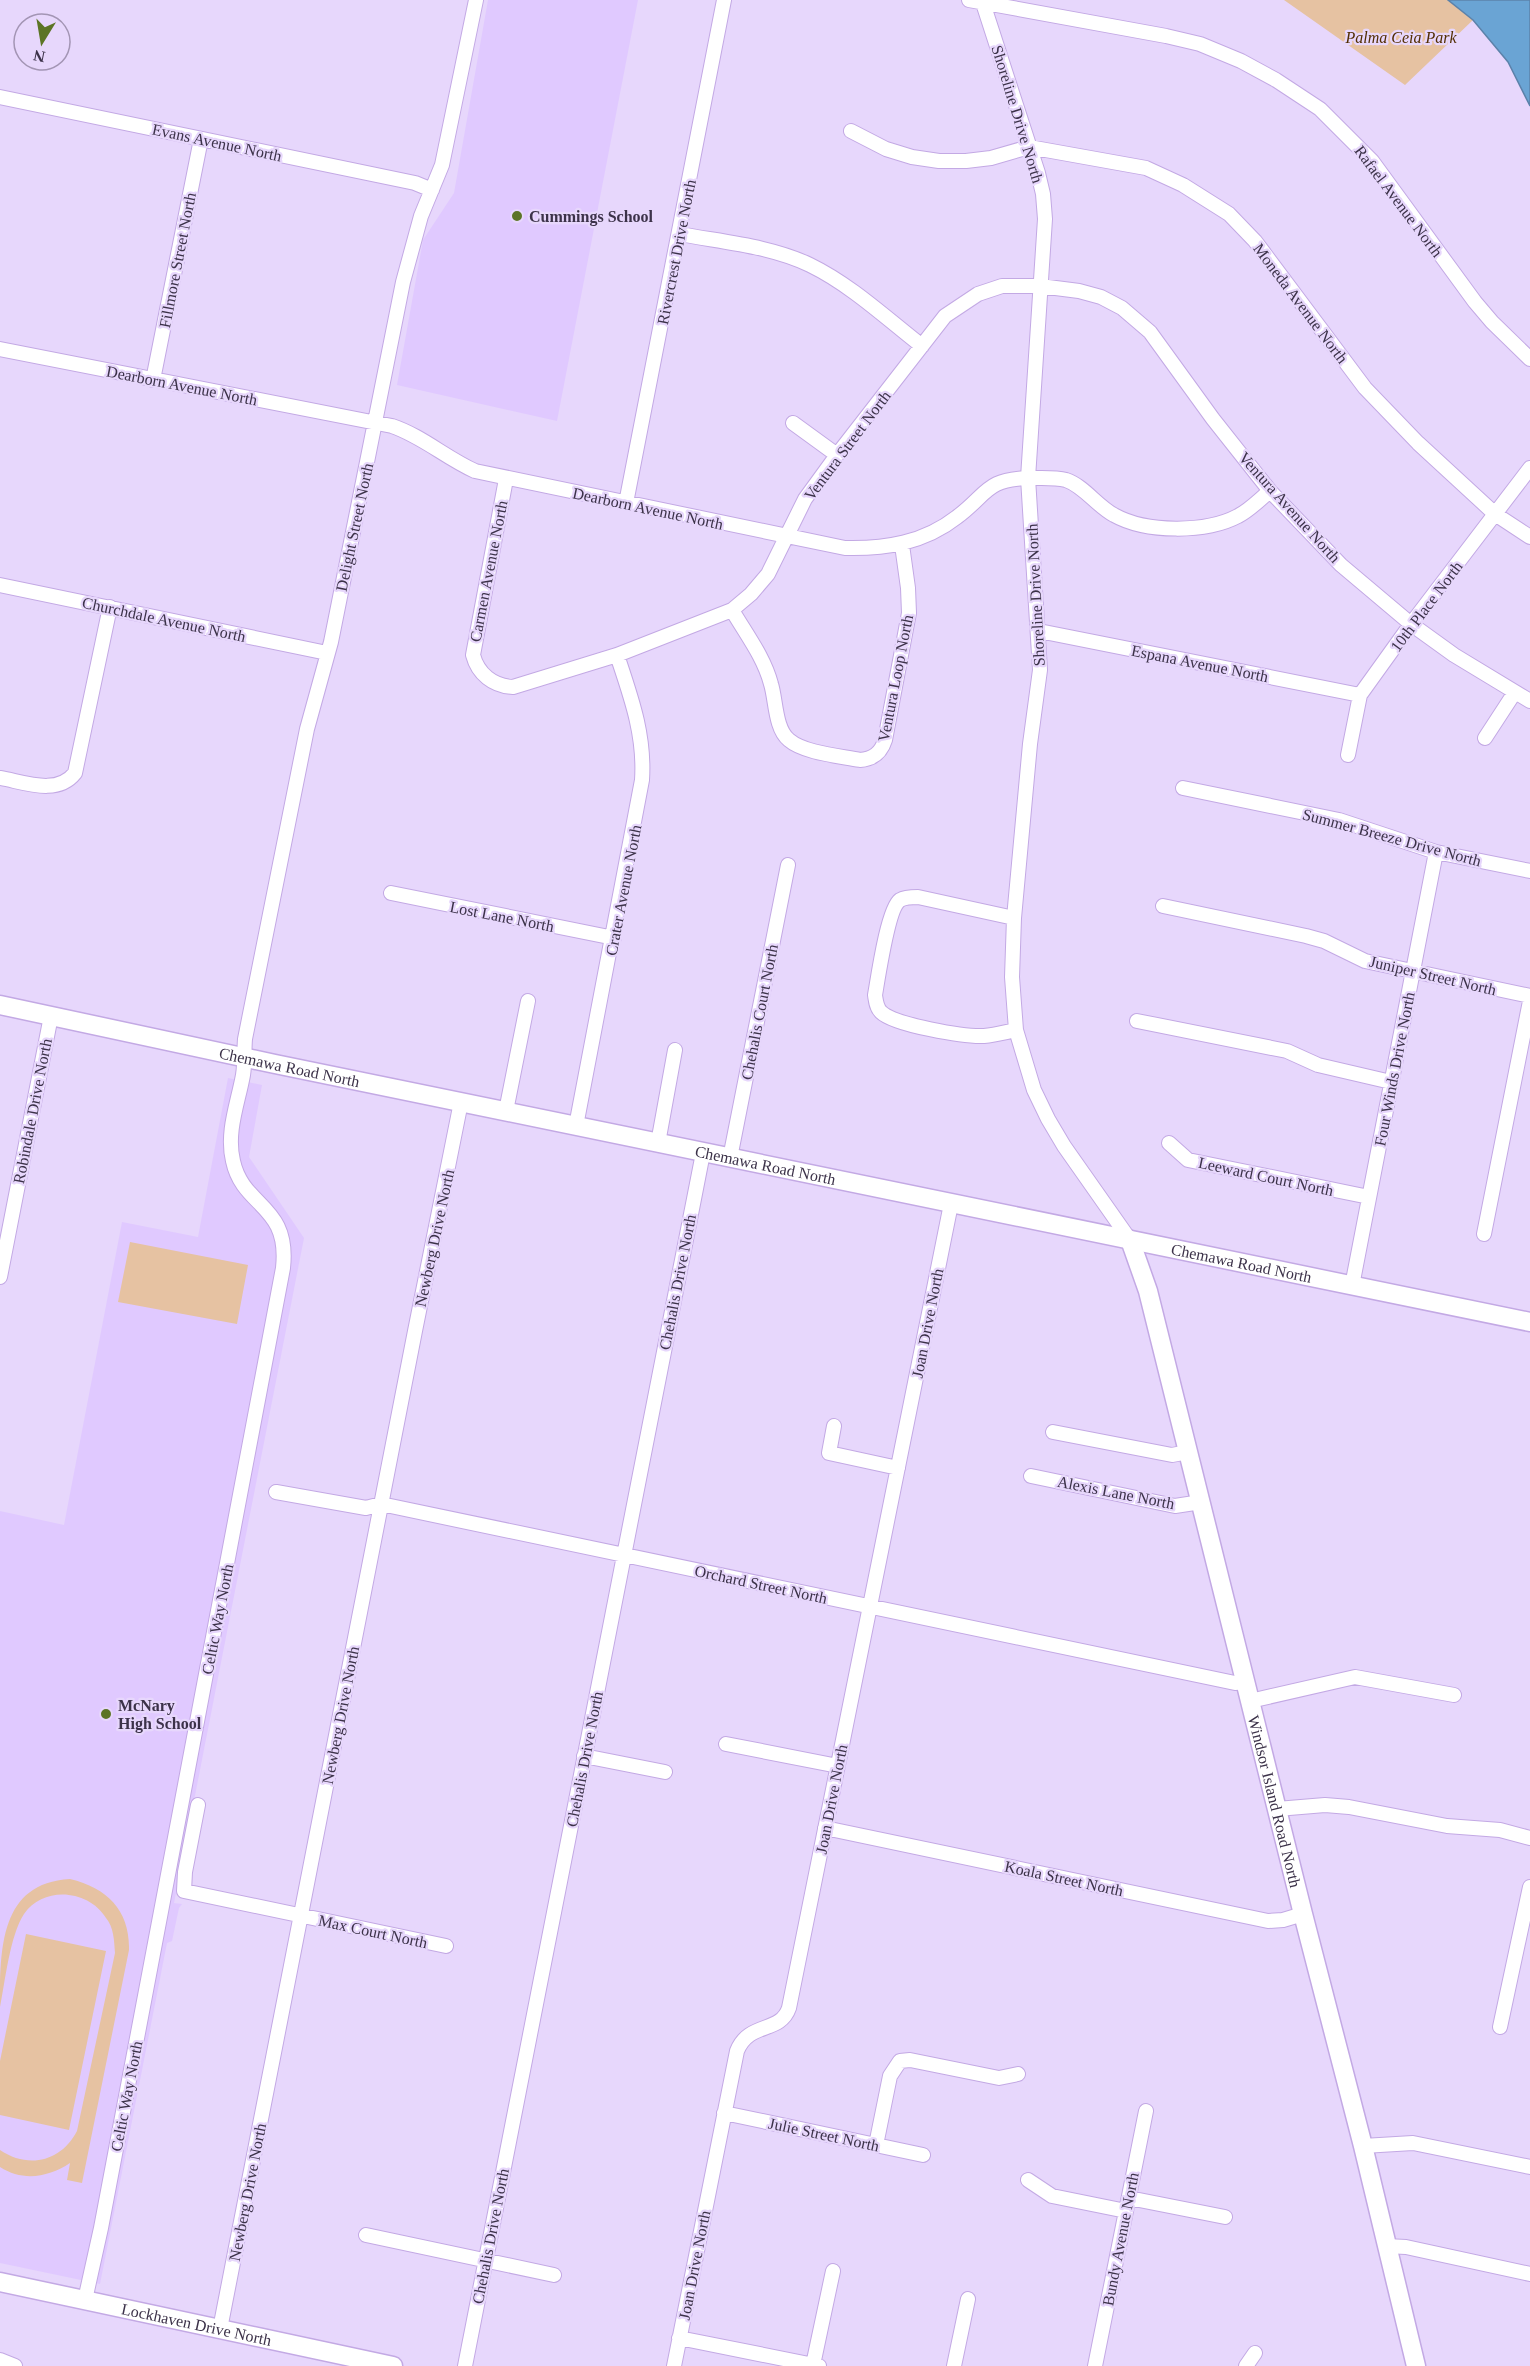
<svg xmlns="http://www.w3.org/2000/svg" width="1530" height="2366" font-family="'Times New Roman',serif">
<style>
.built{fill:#e0c9ff}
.green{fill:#e6c2a2}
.water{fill:#6aa4d4;stroke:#5c82aa;stroke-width:1.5}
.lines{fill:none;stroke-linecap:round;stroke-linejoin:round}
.street-casing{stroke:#c3a9e4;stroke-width:16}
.secondary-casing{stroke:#c3a9e4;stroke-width:21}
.street{stroke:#fff;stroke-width:14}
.secondary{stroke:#fff;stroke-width:18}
.poi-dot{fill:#5c7425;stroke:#e7d7fc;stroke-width:2}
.labels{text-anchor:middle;stroke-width:4.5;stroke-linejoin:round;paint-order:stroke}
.park-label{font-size:16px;font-style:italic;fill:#512d02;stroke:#e7d7fc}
.street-label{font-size:16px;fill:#3c3249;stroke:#e7d7fc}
.poi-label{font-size:16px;font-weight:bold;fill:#3c3249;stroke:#e7d7fc;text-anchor:start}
</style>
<rect width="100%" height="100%" fill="#e7d7fc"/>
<path class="built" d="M488,0h150l-81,421 -160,-36 26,-145 31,-47z
M228,1078l34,7 -13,72 55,81 -130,665 8,1 -3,4 -7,33 -5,2 -67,341 -100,-21v-752l64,14 58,-303 76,15z"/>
<path class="green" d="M1284,0h164l25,20 -68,65z
M130,1242l118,23 -11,59 -119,-22z
M70,1879c38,9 60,32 59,71l-47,233 -15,-3 3,-17c-21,14 -47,19 -70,4v-17c28,19 61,12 77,-19l38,-178c-1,-13 -1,-25 -9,-35 -17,-28 -62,-33 -82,-4 -14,21 -19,68 -24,93 0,-59 0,-124 70,-128z
M26,1934l80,17 -37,179 -69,-15v-54z"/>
<path class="water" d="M1448,0h82v106l-22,-44 -35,-42z"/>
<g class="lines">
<defs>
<path id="street" d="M969,0l197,36 34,8 41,17 35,19 44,29 52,52 103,141 17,20 38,37
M982,0l56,173 5,21 2,25 -17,259 12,192 -10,74 -16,174 -2,59 4,53 18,60 14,29 16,27 66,94
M0,97l415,86 17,7
M851,131l35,18 26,8 27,4h27l25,-3 38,-11 117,21 37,17 46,29 26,27 110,147 53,55 77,71 35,23
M680,234c42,8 91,12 130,31 41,20 76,53 112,81
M0,349l392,77c30,10 54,32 83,45l370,77c40,1 79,-5 112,-31 31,-23 28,-38 73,-39 11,0 25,-1 36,2 18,6 31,26 48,35 32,18 92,18 124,1 12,-6 22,-17 32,-25
M153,380l48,-241
M793,423l44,32
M506,479l-33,176c5,19 20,31 40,32l104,-32 115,-45 19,-16 17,-20 37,-75 32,-44 108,-139 33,-22 24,-8h38l39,5 22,6 21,11 28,24 63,87 57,72 71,74 70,59 43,31 76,46
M626,503l98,-503
M0,585l327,68
M732,610c14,24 32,47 39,74 5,16 4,45 18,56 15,13 51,16 71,20 13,-1 21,-7 25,-20l24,-127 -1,-25 -6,-43
M1039,631l321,64
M1485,738l30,-46
M1348,755l12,-60 51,-71 119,-156
M0,778c24,4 57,18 75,-5l35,-166
M1183,788l156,32 97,32 94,19
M391,893l223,45
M1163,906l143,30 18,5 41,20 165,35
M1014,918l-96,-21c-6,0 -13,0 -18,3 -12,8 -22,78 -25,95 1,6 1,12 6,17 13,13 84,25 103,24 11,-1 22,-4 32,-6
M1137,1021l150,30 31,14 73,17
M506,1111l22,-110
M576,1126l66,-346c3,-45 -11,-83 -25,-125
M658,1143l17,-93
M1169,1143l19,17 181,37
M730,1158l58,-293
M1484,1234l46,-233
M0,1277l51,-261
M1352,1286l84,-434
M834,1426l-5,27 69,15
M1053,1432l119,23 16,-3
M1031,1476l144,30 26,-4
M276,1492l90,16 15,-4 854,179 10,-1
M1250,1701l105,-24 99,18
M726,1744l112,22
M584,1756l81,16
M198,1805l-13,67 -1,19 262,55
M1277,1809l48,-4 24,2 98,19 53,4 30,8
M825,1828l443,93 15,-1 20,-6
M1500,2027l30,-140
M724,2113l199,42
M876,2145l14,-69 10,-15 10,-1 89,18 19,-4
M1363,2146l50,-3 117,24
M1028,2180l24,16 74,15
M1129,2198l96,19
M366,2235l188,40
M1386,2246l20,1 124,27
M85,2300l16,-72 182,-960c7,-64 -40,-60 -50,-107 -7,-29 5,-58 10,-86 2,-12 1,-24 2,-36l62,-310 24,-87 72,-360 18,-66 21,-51 34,-165
M220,2329l195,-998 46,-229
M679,2338l140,28
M0,2360l15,6
M813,2365l20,-94
M465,2366l238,-1213
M674,2366l63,-315c12,-30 43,-17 52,-43l162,-804
M954,2366l14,-67
M1095,2366l51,-255
M1246,2366l9,-13"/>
<g id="secondary">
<path id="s1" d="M0,1005l275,59 1255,258"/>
<path id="s2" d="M1130,1240l18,51 155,623 60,232 53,220"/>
<path id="s3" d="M0,2282l393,84"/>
</g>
</defs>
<use href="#street" class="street-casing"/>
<use href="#secondary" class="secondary-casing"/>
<use href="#street" class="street"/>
<use href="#secondary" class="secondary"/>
</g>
<g class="poi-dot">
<circle cx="517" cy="216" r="6"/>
<circle cx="106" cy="1714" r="6"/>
</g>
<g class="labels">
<g class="park-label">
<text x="1401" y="43">Palma Ceia Park</text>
</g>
<g class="street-label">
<text transform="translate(1018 114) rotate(73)" y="6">Shoreline Drive North</text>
<text transform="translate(217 142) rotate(12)" y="6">Evans Avenue North</text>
<text transform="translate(1399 201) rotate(53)" y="6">Rafael Avenue North</text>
<text transform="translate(676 252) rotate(-79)" y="6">Rivercrest Drive North</text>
<text transform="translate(177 260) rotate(-79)" y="6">Fillmore Street North</text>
<text transform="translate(1301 303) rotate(53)" y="6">Moneda Avenue North</text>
<text transform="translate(182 385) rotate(11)" y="6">Dearborn Avenue North</text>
<text transform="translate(847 445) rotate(-53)" y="6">Ventura Street North</text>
<text transform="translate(1290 507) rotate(48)" y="6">Ventura Avenue North</text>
<text transform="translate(648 508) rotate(12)" y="6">Dearborn Avenue North</text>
<text transform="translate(354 527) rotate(-78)" y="6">Delight Street North</text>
<text transform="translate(488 571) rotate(-79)" y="6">Carmen Avenue North</text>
<text transform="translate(1035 595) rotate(-93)" y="6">Shoreline Drive North</text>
<text transform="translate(1426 606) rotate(-53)" y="6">10th Place North</text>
<text transform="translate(164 619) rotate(12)" y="6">Churchdale Avenue North</text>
<text transform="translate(1200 663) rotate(11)" y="6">Espana Avenue North</text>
<text transform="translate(895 678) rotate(-79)" y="6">Ventura Loop North</text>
<text transform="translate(1392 837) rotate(15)" y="6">Summer Breeze Drive North</text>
<text transform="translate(623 890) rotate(-79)" y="6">Crater Avenue North</text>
<text transform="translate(502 916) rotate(11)" y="6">Lost Lane North</text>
<text transform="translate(1433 975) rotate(13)" y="6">Juniper Street North</text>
<text transform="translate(759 1012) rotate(-79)" y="6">Chehalis Court North</text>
<text dy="6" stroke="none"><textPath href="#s1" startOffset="296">Chemawa Road North</textPath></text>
<text transform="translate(1394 1069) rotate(-79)" y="6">Four Winds Drive North</text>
<text transform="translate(32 1111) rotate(-79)" y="6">Robindale Drive North</text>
<text dy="6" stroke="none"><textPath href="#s1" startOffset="782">Chemawa Road North</textPath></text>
<text transform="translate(1266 1176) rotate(12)" y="6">Leeward Court North</text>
<text transform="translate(434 1238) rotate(-78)" y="6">Newberg Drive North</text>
<text dy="6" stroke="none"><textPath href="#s1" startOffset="1268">Chemawa Road North</textPath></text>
<text transform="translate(677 1282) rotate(-79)" y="6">Chehalis Drive North</text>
<text transform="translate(927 1323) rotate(-79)" y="6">Joan Drive North</text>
<text transform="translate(1116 1492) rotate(11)" y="6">Alexis Lane North</text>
<text transform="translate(761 1584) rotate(12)" y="6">Orchard Street North</text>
<text transform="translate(217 1619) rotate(-79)" y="6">Celtic Way North</text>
<text transform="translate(340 1715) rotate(-79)" y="6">Newberg Drive North</text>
<text transform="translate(584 1759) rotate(-79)" y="6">Chehalis Drive North</text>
<text transform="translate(831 1799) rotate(-79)" y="6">Joan Drive North</text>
<text dy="6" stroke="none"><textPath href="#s2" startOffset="580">Windsor Island Road North</textPath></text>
<text transform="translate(1064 1878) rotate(12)" y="6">Koala Street North</text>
<text transform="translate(373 1931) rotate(12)" y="6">Max Court North</text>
<text transform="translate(126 2096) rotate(-79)" y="6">Celtic Way North</text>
<text transform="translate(824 2134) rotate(12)" y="6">Julie Street North</text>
<text transform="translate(247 2192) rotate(-79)" y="6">Newberg Drive North</text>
<text transform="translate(490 2236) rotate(-79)" y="6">Chehalis Drive North</text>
<text transform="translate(1120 2239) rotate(-79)" y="6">Bundy Avenue North</text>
<text transform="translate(694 2265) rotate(-79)" y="6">Joan Drive North</text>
<text dy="6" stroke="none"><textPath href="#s3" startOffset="201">Lockhaven Drive North</textPath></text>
</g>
<g class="poi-label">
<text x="529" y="222">Cummings School</text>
<text x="118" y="1711">McNary<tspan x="118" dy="18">High School</tspan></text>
</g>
</g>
<g transform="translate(42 42) rotate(191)"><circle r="28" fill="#e7d7fc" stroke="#a395b4" stroke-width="1.5"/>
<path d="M0-4.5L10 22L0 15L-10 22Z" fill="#5c7425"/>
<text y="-9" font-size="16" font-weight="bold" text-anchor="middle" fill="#3c3249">N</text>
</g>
</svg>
